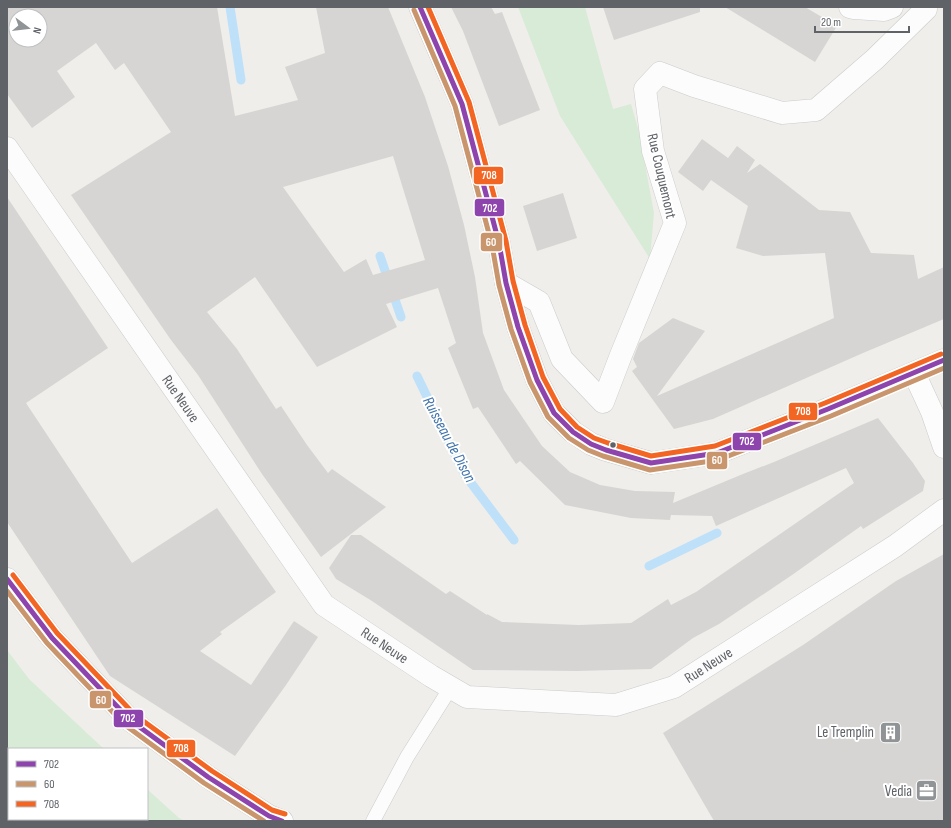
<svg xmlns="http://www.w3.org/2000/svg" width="951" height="828" font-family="'Sofia Sans Condensed',sans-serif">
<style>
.green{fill:#d8ebd6}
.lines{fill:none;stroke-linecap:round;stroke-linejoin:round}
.stream{stroke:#bfe0f9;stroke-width:9}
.building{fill:#d6d5d3;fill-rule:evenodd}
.lane-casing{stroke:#cbcccc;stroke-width:15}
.street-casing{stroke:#cbcccc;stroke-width:23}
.secondary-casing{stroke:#cacacb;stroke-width:23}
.lane{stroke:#fdfcfc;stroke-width:14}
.street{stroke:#fdfcfc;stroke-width:22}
.secondary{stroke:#fdfcfc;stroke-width:22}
.bus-1-casing{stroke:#fff;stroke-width:8}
.bus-2-casing{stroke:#fff;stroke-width:8}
.bus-3-casing{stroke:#fff;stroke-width:8}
.bus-1{stroke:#8e44ad;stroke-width:5}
.bus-2{stroke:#c9956d;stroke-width:5}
.bus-3{stroke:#f26522;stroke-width:5}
.bus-dot{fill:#5f6368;stroke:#fff;stroke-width:1.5}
.labels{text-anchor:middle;stroke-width:4;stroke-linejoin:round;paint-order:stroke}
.street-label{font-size:15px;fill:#5f6368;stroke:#fff}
.poi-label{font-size:15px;fill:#5f6368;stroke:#fff;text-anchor:end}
.water-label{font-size:16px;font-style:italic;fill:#4174aa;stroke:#fff}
.line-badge{stroke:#fff;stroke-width:1.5}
.badge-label{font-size:11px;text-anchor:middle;font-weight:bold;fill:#fff}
</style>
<rect width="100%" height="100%" fill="#efeeea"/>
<path class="green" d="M518,7h67l28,102 18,-5 8,28 15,81 -4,46 -90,-143z
M7,650l22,29 75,70h-95v70h138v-30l32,29 6,3h-178z"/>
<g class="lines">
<path class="stream" d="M230,7l11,73
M380,256l21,61
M417,376l48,99 49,65
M649,566l68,-33"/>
</g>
<path class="building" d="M7,7h210l18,109 63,-16 -13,-33 40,-14 -9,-46h72l37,90 23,69 16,59 11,52 8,56 21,57 38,56 28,26 30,13 35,6 40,1 -2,11 70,-29 31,-12 104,-44 35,45 12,18 -2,10 -60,38 -2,-3 -69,49 -73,49 -26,14 -42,31 -74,2 -104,-1 -101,-69 -36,-22 -7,-11 22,-33h10l85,59 4,-3 37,24v-1l15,8 77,3 52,-2 37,-24 3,6 25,-13 158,-109 -8,-15 -130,58 -4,-10 -41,-1 -1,5 -39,-2 -66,-13 -45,-44 -4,3 -38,-57 -5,2 -25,-61 8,-5 -18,-55 -52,16 11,23 -80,40 -62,-90 -48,35 30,37 39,60 5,-3 26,39 21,28 4,-4 54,38 -65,50 -59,-83 -64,-99 -27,-35 -100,-145 100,-63 -47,-69 -9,7 -19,-27 -39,28 18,26 -43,31 -25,-34zM16,16h24v24h-24zM393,156l32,104 -52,15 -7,-16 -22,13 -61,-85z
M451,7h40l4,7 7,-2 38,98 -41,16 -36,-95z
M603,7h97v5l-86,28z
M725,7h80l32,19 -22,36z
M702,139l26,19 9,-12 18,14 -8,13 13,-9 59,46 31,2 21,41 43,2 4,24 26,-12v52l-81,34 -150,66 -39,10 -42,-58 5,-4 -4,-8 6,-16 34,-25 32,13 -48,65 177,-78 -9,-65 -62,3 -27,-8 12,-42 -37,-26 -8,11 -25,-19z
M563,193l14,45 -40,13 -14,-45z
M7,197l101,151 -82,55 106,160 85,-55 59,84 -56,40 2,2 -22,17 51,34 43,-64 24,16 -32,48 -51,71 -125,-80 -103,-154z
M944,554v267h-230l-51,-88 140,-88 93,-64z"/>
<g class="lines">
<defs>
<path id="lane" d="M373,821l34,-64 44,-70"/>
<g id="street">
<path d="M850,7l4,1 30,2 8,-3"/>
<path id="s1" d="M7,148l317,457 107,71 36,21 149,8 58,-18 221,-141 49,-36"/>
<path d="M506,283l33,19 23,57 41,43 18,-47 54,-132 -22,-72 -8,-62 15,-16 34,13 88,27 34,-3 59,-51 51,-50v-2"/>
<path d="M914,373l18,39 12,35"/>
</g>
<path id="secondary" d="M420,7l42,97 37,139 7,40 12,44 19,53 17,33 19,19 18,12 15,6 45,13 66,-10 111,-44 116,-49
M7,579l45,59 78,82 78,57 61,39 13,5"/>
</defs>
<use href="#lane" class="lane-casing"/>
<use href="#street" class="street-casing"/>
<use href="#secondary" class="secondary-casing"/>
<use href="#lane" class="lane"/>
<use href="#street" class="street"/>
<use href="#secondary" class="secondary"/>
<defs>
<path id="bus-1" d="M420,7l42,97 37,139 7,40 12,44 19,53 17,33 19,19 18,12 15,6 45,13 66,-10 111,-44 116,-49
M7,579l45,59 78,82 78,57 61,39 13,5"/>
<path id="bus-2" d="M414,10l41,96 37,139 7,40 12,44 19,53 18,35 21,21 19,12 15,6 47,14 68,-10 113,-44 113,-48
M7,591l40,52 78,82 79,58 60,38"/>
<path id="bus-3" d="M428,7l41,95 37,139 7,40 12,44 18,52 17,32 17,18 17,11 14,5 43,13 64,-10 110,-43 116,-49
M13,575l44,58 78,82 77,56 60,39 13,4"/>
</defs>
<use href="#bus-1" class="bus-1-casing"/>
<use href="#bus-2" class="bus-2-casing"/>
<use href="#bus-3" class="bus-3-casing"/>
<use href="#bus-1" class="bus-1"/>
<use href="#bus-2" class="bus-2"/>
<use href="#bus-3" class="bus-3"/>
</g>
<defs>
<symbol id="building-square" viewBox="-11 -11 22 22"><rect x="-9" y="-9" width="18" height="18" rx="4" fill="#919496" stroke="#fff"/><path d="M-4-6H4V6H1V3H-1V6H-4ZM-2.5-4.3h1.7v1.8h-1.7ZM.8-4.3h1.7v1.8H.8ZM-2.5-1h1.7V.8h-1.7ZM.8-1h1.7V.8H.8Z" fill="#fff"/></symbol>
<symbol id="office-square" viewBox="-11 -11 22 22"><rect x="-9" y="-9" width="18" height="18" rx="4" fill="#919496" stroke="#fff"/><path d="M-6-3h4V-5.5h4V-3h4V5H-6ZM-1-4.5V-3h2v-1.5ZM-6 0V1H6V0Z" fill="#fff"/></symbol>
</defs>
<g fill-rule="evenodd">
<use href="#building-square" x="878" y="720" width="25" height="25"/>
<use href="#office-square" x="914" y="778" width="25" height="25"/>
</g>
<circle class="bus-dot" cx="613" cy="445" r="3.5"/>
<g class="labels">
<g class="street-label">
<text transform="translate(662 176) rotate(77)" y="5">Rue Couquemont</text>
<text dy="5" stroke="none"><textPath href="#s1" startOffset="305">Rue Neuve</textPath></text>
<text dy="5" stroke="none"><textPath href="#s1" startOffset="629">Rue Neuve</textPath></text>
<text dy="5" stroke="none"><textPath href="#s1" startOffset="977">Rue Neuve</textPath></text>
</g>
<g class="poi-label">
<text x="874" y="737">Le Tremplin</text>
<text x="912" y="796">Vedia</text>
</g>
<g class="water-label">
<text transform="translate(450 439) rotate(62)" y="6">Ruisseau de Dison</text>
</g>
</g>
<g class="line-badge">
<rect x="473" y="166" width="31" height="19" rx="4" fill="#f26522"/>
<rect x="474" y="198" width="31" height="19" rx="4" fill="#8e44ad"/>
<rect x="480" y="232" width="23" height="20" rx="4" fill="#c9956d"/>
<rect x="788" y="402" width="30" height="19" rx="4" fill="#f26522"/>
<rect x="732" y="432" width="30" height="19" rx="4" fill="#8e44ad"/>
<rect x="706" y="451" width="22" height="19" rx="4" fill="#c9956d"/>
<rect x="89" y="690" width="23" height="19" rx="4" fill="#c9956d"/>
<rect x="113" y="709" width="31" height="19" rx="4" fill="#8e44ad"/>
<rect x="166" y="739" width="30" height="19" rx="4" fill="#f26522"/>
</g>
<g class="badge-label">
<text x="489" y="179">708</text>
<text x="490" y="212">702</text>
<text x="491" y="246">60</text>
<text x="803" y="415">708</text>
<text x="747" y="445">702</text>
<text x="717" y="464">60</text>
<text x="101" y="704">60</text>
<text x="128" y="722">702</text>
<text x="181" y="752">708</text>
</g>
<rect width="951" height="828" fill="none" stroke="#5f6368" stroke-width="16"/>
<rect x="8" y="748" width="140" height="72" fill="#ffffff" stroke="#bfc1c3"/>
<rect x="16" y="761" width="20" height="6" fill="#8e44ad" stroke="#bfc1c3"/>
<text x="44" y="768" font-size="12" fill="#5f6368">702</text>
<rect x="16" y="781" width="20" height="6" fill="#c9956d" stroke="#bfc1c3"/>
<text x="44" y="788" font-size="12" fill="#5f6368">60</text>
<rect x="16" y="801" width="20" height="6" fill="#f26522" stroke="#bfc1c3"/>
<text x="44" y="808" font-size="12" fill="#5f6368">708</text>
<g transform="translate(28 28) rotate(105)"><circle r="19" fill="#ffffff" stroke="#bfc1c3"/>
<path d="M0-3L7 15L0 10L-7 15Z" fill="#919496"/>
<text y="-6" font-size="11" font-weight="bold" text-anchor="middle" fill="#5f6368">N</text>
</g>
<path d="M815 26v6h94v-6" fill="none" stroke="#5f6368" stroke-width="2"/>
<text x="821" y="26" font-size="12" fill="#5f6368" stroke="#ffffff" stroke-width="3" paint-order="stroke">20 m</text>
</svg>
